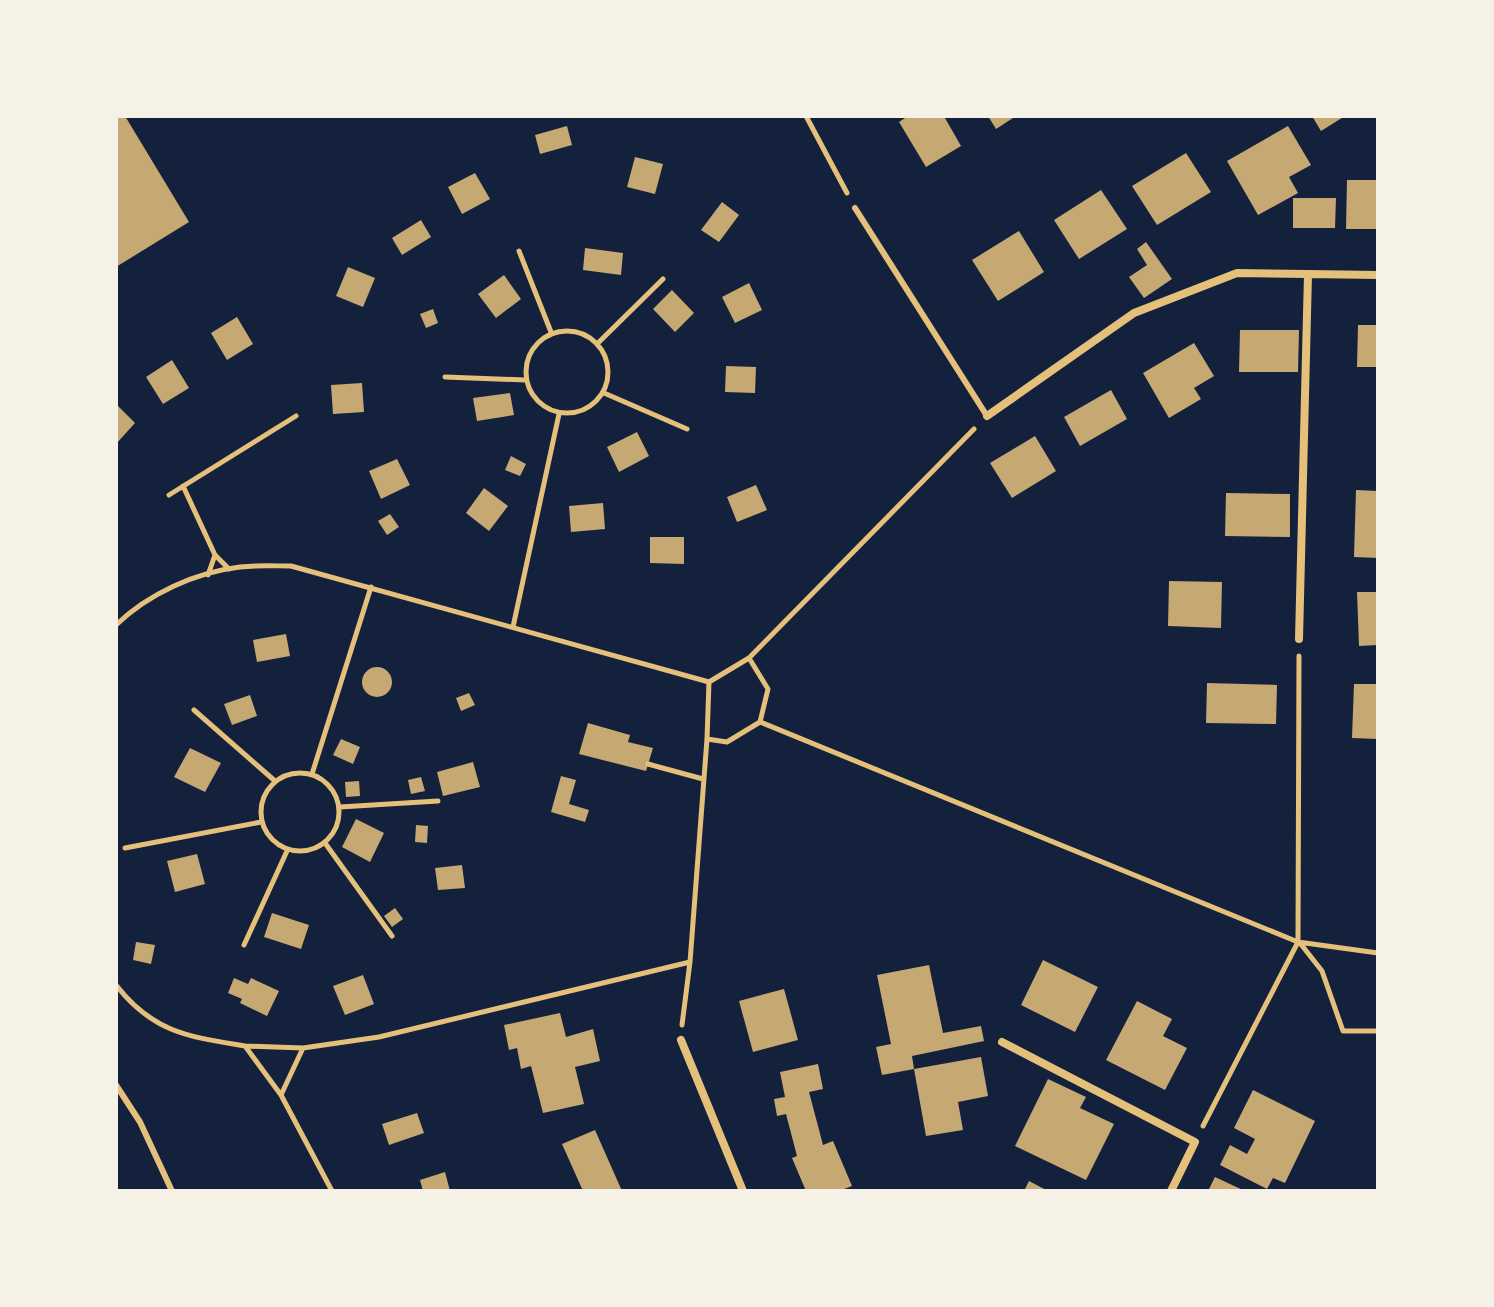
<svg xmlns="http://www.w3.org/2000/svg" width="1494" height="1307" font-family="'Sofia Sans Condensed',sans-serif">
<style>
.building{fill:#c6a872}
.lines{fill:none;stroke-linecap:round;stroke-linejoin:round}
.path{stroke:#e5c07b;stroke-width:5}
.service{stroke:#e5c07b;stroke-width:6}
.minor{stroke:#e5c07b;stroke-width:8}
</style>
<rect width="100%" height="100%" fill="#14213d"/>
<path class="building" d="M116,116h9l64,106 -73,45z
M908,116h40l-3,2 16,28 -35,21 -27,-45z
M988,116h28l-20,13z
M1312,116h33l-24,15z
M567,126l5,19 -32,9 -5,-19z
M1288,126l23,39 -22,12 9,16 -40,22 -31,-54z
M1186,153l25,39 -54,33 -25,-39z
M635,157l28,7 -8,30 -28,-7z
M475,173l15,26 -28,15 -14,-27z
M1347,180h31v49h-32z
M1101,190l26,39 -48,30 -25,-39z
M1293,198h43l-1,30h-42z
M722,202l17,13 -20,27 -18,-12z
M421,220l10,17 -29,18 -10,-17z
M1019,231l25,41 -46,29 -26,-41z
M1146,242l26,37 -28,19 -15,-21 18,-12 -10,-16z
M585,248l38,5 -2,22 -38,-5z
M348,267l27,11 -12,29 -27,-11z
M504,275l17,24 -25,19 -18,-24z
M749,283l13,27 -27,13 -13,-26z
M672,290l22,23 -19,19 -22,-23z
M433,309l5,14 -12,5 -6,-14z
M237,317l16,27 -26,16 -16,-27z
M1358,325h20v42h-21z
M1240,330h59l-1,42h-59z
M1194,343l20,33 -20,12 7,11 -32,19 -26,-45z
M172,360l17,28 -26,16 -17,-27z
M726,366l30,1 -1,26 -30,-1z
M362,383l2,29 -31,2 -2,-29z
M1111,390l16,29 -47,27 -16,-29z
M510,393l4,22 -37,6 -4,-23z
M116,404l19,19 -19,21z
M637,432l12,24 -30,16 -12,-25z
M1035,436l21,35 -44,27 -22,-35z
M511,456l15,8 -6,12 -15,-6z
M397,459l13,26 -29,14 -12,-28z
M756,485l11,25 -30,12 -10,-25z
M484,488l24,18 -19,25 -23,-18z
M1356,490l22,1v67l-24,-1z
M1226,493l64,1v43l-65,-1z
M603,503l2,26 -34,3 -2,-26z
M390,514l9,13 -12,8 -9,-14z
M650,537h34v27l-34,-1z
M1169,581l53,1 -1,46 -53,-2z
M1357,592h21v53l-19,1z
M286,634l4,22 -33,6 -4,-22z
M362 682a15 15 0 1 1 30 0a15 15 0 1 1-30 0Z
M1207,683l70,2 -1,39 -70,-1z
M1354,684h24v55l-26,-1z
M469,693l6,12 -14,6 -5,-13z
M250,695l7,21 -25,9 -8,-21z
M588,723l42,12 -2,7 25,6 -7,23 -67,-17z
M341,739l19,8 -7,17 -20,-9z
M190,748l31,15 -16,29 -31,-15z
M473,762l7,25 -37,9 -6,-24z
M561,776l15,4 -7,24 20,6 -4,12 -34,-10z
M421,777l4,14 -14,3 -3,-14z
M359,781l1,15 -14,1 -1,-15z
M356,819l28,14 -14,29 -28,-15z
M416,825l12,1 -1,17 -12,-1z
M197,854l8,30 -30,8 -8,-31z
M462,865l3,23 -27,2 -3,-22z
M395,908l8,11 -11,8 -8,-11z
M272,913l37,12 -8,24 -37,-12z
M136,942l19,3 -4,19 -18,-4z
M1043,960l55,27 -23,45 -54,-27z
M929,965l14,68 38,-7 3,15 -72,15 2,13 -32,6 -6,-28 15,-3 -14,-69z
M363,975l11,29 -29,11 -12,-29z
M234,978l14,6 3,-6 28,13 -12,25 -27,-13 2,-4 -14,-6z
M784,989l14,51 -45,12 -14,-51z
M1137,1001l35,18 -9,17 24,12 -22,42 -59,-30z
M560,1013l6,24 27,-8 7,32 -25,6 9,37 -41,9 -12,-47 -10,3 -4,-21 -8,2 -5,-25z
M981,1057l7,39 -30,6 5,28 -37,6 -12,-67z
M818,1064l5,25 -14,3 14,53 10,-4 19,45 -13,5h-33l-14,-33 5,-2 -11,-42 -9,2 -3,-17 11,-2 -5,-25z
M1048,1079l38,18 -6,11 34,16 -28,56 -71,-34z
M1253,1090l62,31 -30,62 -12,-5 -6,11 -47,-24 10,-20 17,9 8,-15 -21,-11z
M417,1113l7,20 -35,12 -7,-21z
M595,1130l27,61h-39l-21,-47z
M445,1172l5,19h-27l-3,-11z
M1215,1177l30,14h-37z
M1029,1181l19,10h-24z"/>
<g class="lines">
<path class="path" d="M806,116l41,77
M519,251l32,81
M526 372a41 41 0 1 1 82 0a41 41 0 1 1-82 0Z
M598,343l65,-64
M445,377l80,3
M604,393l83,36
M183,486l32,69 14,14
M169,495l127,-79
M208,575l7,-20
M116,625c32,-31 80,-53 124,-58 17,-2 34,-1 51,-1l418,116 40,-24 225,-229
M513,627l46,-213
M194,710l81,71
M760,722l538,220 80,11
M707,739l20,3 33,-20 8,-33 -19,-31
M648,764l55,15
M261 812a39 39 0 1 1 78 0a39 39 0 1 1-78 0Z
M312,774l59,-187
M340,807l98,-6
M325,843l67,93
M125,848l136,-26
M1300,943l22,28 21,60h35
M244,945l43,-94
M116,985c37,48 74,52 129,61l36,49 51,96
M682,1025l8,-63
M245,1046l58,2 76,-11 311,-75 17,-223 2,-57
M281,1095l22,-47
M1203,1126l95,-184 1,-286"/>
<path class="service" d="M855,208l132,208
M116,1085l24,37 32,69"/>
<path class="minor" d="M987,416l147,-103 103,-40 141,2
M1299,639l9,-365
M681,1040l62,151
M1002,1042l193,100 -24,49"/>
</g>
<rect width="1494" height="1307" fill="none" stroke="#f6f1e7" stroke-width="236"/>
</svg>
